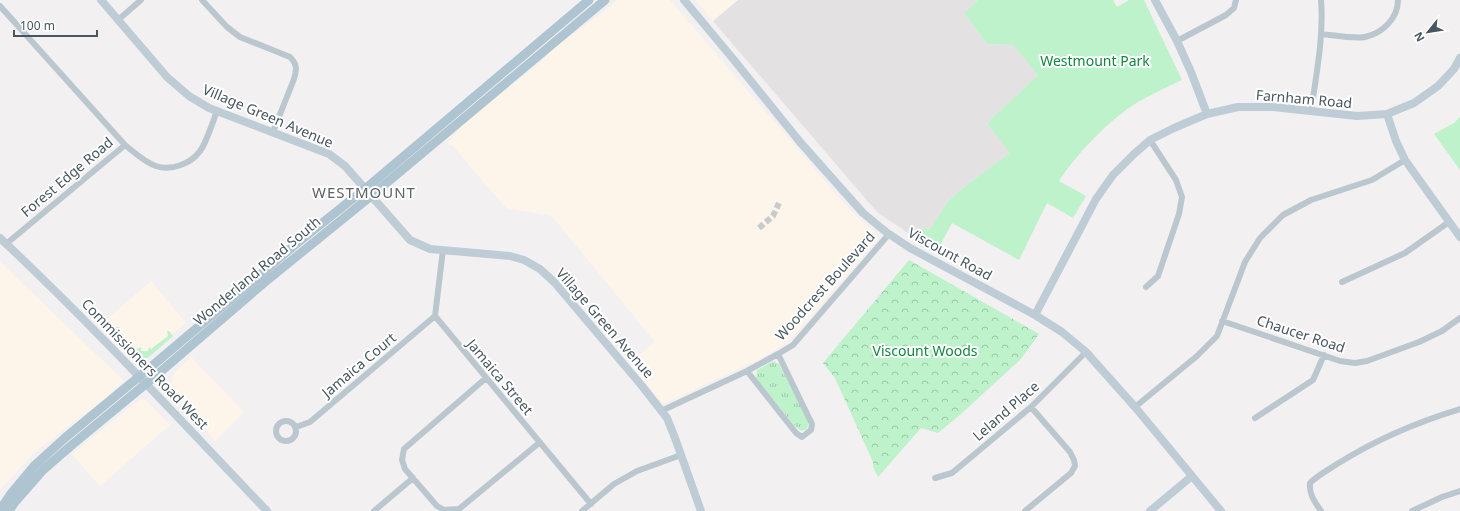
<svg xmlns="http://www.w3.org/2000/svg" width="1460" height="511" font-family="'Noto Sans',sans-serif">
<style>
.commercial{fill:#fdf5ea}
.education{fill:#e4e1e3}
.grass{fill:url(#grass-tufts)}
.forest{fill:url(#forest-crowns)}
.green{fill:#bdf2cb}
.lines{fill:none;stroke-linecap:round;stroke-linejoin:round}
.street-tunnel{stroke:#c8cacc;stroke-width:6;stroke-dasharray:6 3;stroke-linecap:butt}
.street{stroke:#bbc7ce;stroke-width:6}
.secondary{stroke:#bdccd5;stroke-width:8}
.primary{stroke:#aec4d1;stroke-width:9}
.labels{text-anchor:middle;stroke-width:4;stroke-linejoin:round;paint-order:stroke}
.park-label{font-size:14px;fill:#11873e;stroke:#fff}
.street-label{font-size:14px;fill:#47575f;stroke:#fff}
.neighbourhood-label{font-size:15px;letter-spacing:1px;fill:#5c6266;stroke:#fff}
</style>
<defs>
<pattern id="grass-tufts" width="24" height="20" patternUnits="userSpaceOnUse"><rect width="24" height="20" fill="#bdf2cb"/><path d="M3 7l-1-3M5 7V3M7 7l1-3M15 17l-1-3M17 17v-4M19 17l1-3" fill="none" stroke="#9bc7a8"/></pattern>
<pattern id="forest-crowns" width="20" height="18" patternUnits="userSpaceOnUse"><rect width="20" height="18" fill="#bdf2cb"/><path d="M2 6a3 3 0 1 1 6 0M12 15a3 3 0 1 1 6 0" fill="none" stroke="#9bc7a8"/></pattern>
</defs>
<rect width="100%" height="100%" fill="#f3f0f1"/>
<path class="commercial" d="M617,0h53l177,207 30,27 1,5 -77,89 -14,14 -13,9 -20,11 -91,42 -34,-41 26,-21 -103,-126 -46,-8 -53,-62 -6,-2 14,-18 81,-65 13,-14 43,-31z
M696,0h42l-25,21z
M0,262l124,119 -19,17 -70,54 -35,38z
M151,281l35,42 -42,34 -39,-36z
M191,357l53,55 -29,29 -45,-55 5,-14z
M140,399l6,1 24,25 -70,61 -28,-32z"/>
<path class="education" d="M738,0h240l-14,13 23,31 26,1 25,30 -51,48 24,30 -47,34 -16,14 -18,28 -6,-1 -6,12 -41,-28 -164,-191z"/>
<path class="grass" d="M116,327h4l-2,4 19,18 4,-2v4h7l1,-4 2,2 17,-13 -1,-5h2l4,5 -24,21 -6,2 -31,-29z
M773,361l6,3 29,55v6l-1,4c-6,3 -8,1 -13,-4l-38,-47 1,-8z"/>
<path class="forest" d="M909,260l130,74 -18,25 -60,55 -23,19 -17,-5 -43,49 -5,-10v-5l-38,-84 -12,-15z"/>
<path class="green" d="M978,0h135l4,7 12,-7h15l38,80c-15,7 -30,14 -44,22 -29,18 -60,50 -79,79l27,15 -13,22 -26,-15 -28,57 -67,-37 -15,28 -19,-11 6,-12 6,1 18,-28 16,-14 46,-34 -23,-30 51,-48 -25,-30 -26,-1 -23,-31z
M1460,117v53l-26,-36 20,-11z"/>
<g class="lines">
<path class="street-tunnel" d="M759,228l14,-12 6,-13"/>
<path class="street" d="M202,0l25,27 13,10 50,20c7,7 7,12 4,22l-21,53
M0,6l125,139c9,7 19,17 31,21 15,5 35,-2 44,-15 6,-7 13,-30 17,-40
M118,20l23,-20
M1321,34c10,1 36,5 44,3 18,-4 33,-19 33,-37
M1177,41l49,-26 8,-7 2,-8
M1311,112c5,-37 13,-75 10,-112
M6,244l119,-99
M443,250l-8,66 156,188
M1342,282l63,-29 44,-31
M1146,287l12,-11 21,-62 3,-17 -6,-17 -26,-40
M1222,321l118,40 15,2 12,-2 52,-19 23,-11 18,-13
M747,371l31,-17
M486,378l-82,71 -2,11 3,9 32,37 7,4 15,-1 80,-66
M1135,407l62,-51 20,-20 28,-74 15,-24 23,-23 28,-15 61,-20 33,-20
M661,411l86,-40 49,62 6,4 9,-7 1,-6 -34,-70 15,-9 96,-111
M1255,418l58,-38 11,-25
M276 431a10 10 0 1 1 20 0a10 10 0 1 1-20 0Z
M296,427l14,-5 125,-106
M935,478l17,-5 79,-66 55,-55
M374,511l39,-33
M582,511l32,-27 23,-13 44,-16
M1025,511l46,-38 4,-7 -1,-6 -4,-8 -39,-45
M1321,511c-6,-9 -12,-16 -11,-28 8,-8 18,-13 27,-19 38,-24 80,-42 123,-55
M1412,511l30,-14 18,-6"/>
<path class="secondary" d="M101,0l66,77 22,19 20,12 120,46 16,12 65,74 20,9 80,7 14,4 16,9 15,14 87,103 25,32 8,20 26,73
M684,0l50,60 66,82 63,71 23,19 24,16 125,67 27,17 24,20 49,55 86,104
M1155,0l22,41 14,31 16,42
M1387,114l9,27 9,19 55,77
M0,238c93,87 179,181 267,273
M1035,315l61,-116 17,-24 21,-21 16,-14 24,-12 33,-14 31,-7h35l84,9 30,-2 27,-11 24,-17 16,-17 6,-11
M1150,511l42,-35"/>
<path class="primary" d="M0,510l10,-15 25,-30 31,-28 86,-71 144,-122 75,-60 218,-184
M9,511l6,-9 28,-32 30,-26 86,-71 106,-91 106,-86 234,-196"/>
</g>
<g class="labels">
<g class="park-label">
<text x="1095" y="66">Westmount Park</text>
<text x="925" y="356">Viscount Woods</text>
</g>
<g class="street-label">
<text transform="translate(1304 99) rotate(5)" y="5">Farnham Road</text>
<text transform="translate(268 116) rotate(23)" y="5">Village Green Avenue</text>
<text transform="translate(67 177) rotate(-40)" y="5">Forest Edge Road</text>
<text transform="translate(950 254) rotate(29)" y="5">Viscount Road</text>
<text transform="translate(257 271) rotate(-40)" y="5">Wonderland Road South</text>
<text transform="translate(825 286) rotate(-48)" y="5">Woodcrest Boulevard</text>
<text transform="translate(605 323) rotate(49)" y="5">Village Green Avenue</text>
<text transform="translate(1301 334) rotate(18)" y="5">Chaucer Road</text>
<text transform="translate(145 364) rotate(46)" y="5">Commissioners Road West</text>
<text transform="translate(359 365) rotate(-40)" y="5">Jamaica Court</text>
<text transform="translate(500 377) rotate(50)" y="5">Jamaica Street</text>
<text transform="translate(1006 411) rotate(-41)" y="5">Leland Place</text>
</g>
<g class="neighbourhood-label">
<text x="364" y="198">WESTMOUNT</text>
</g>
</g>
<g transform="translate(1428 32) rotate(240)" stroke="#ffffff" stroke-width="3" paint-order="stroke">
<path d="M0-3L7 15L0 10L-7 15Z" fill="#47575f"/>
<text y="-6" font-size="11" font-weight="bold" text-anchor="middle" fill="#47575f">N</text>
</g>
<path d="M14 30v6h83v-6" fill="none" stroke="#47575f" stroke-width="2"/>
<text x="20" y="30" font-size="12" fill="#47575f" stroke="#ffffff" stroke-width="3" paint-order="stroke">100 m</text>
</svg>
